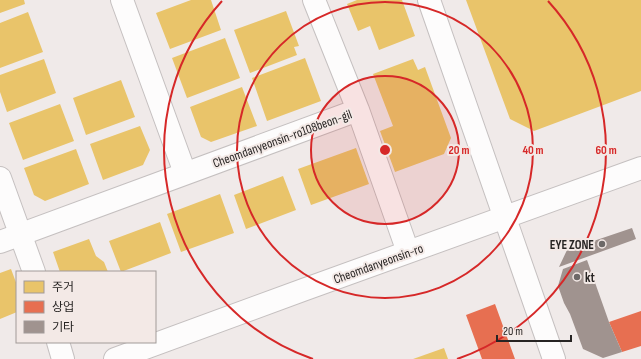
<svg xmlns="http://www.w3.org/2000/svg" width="641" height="359" font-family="'Sofia Sans Condensed','Noto Sans KR',sans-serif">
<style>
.homes{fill:#e9c46a}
.shops{fill:#e76f51}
.building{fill:#a0938f}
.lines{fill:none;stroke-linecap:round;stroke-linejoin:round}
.minor-casing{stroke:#c5c0c0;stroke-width:24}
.minor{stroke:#fdfcfc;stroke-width:22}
.ring{fill:none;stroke:#d62828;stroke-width:2}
.poi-dot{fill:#6d6968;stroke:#f3e9e6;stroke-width:1.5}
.labels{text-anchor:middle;stroke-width:4;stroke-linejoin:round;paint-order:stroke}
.street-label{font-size:13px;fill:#272423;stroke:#f3e9e6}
.poi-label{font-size:13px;font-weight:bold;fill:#272423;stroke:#f3e9e6;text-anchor:end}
.centre{fill:#d62828;stroke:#f3e9e6;stroke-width:2}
.ring-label{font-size:12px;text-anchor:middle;font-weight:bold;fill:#d62828;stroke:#f3e9e6;stroke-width:4;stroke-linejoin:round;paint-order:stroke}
</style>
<rect width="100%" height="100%" fill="#f0eae9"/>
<path class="homes" d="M0,0h24l1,4 -25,9z
M191,0h20l10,30 -51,19 -14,-36z
M357,0h45l13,36 -36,14 -9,-24 -12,5 -11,-27z
M466,0h175v91l-107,40 -24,-12z
M286,11l13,35 -5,1 3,8 -47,18 -16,-43z
M28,12l15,40 -43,16v-45z
M225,38l15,40 -53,20 -15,-40z
M305,58l16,43 -54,20 -15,-43z
M44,59l12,34 -49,19 -7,-20v-17z
M413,59l5,11 7,-3 26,71 -7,16 -49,18 -15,-41 13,-5 -20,-52z
M121,80l14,37 -49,18 -13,-37z
M242,87l15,39 -46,16 -10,-5 -11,-30z
M60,104l14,37 -51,19 -14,-37z
M140,126l10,24 -7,15 -40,15 -13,-36z
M356,148l13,36 -58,21 -13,-36z
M76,149l13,35 -44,17 -11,-6 -10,-27z
M283,176l13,34 -50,19 -12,-34z
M220,194l14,39 -53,19 -14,-38z
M160,222l11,31 -50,19 -12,-31z
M89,239l7,17 8,6 4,10h-48l-7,-20z
M11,269l6,16v27l-17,7v-46z
M444,348l4,11h-35z"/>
<path class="shops" d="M495,304l20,55h-33l-16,-44z
M641,311v35l-19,6 -13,-30z"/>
<path class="building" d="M632,228l4,11 -77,28 8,-17z
M587,260l22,62 13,30 -19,6 -20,-9 -13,-35 -6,-11 -6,-17 5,-17z"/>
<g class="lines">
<defs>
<path id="minor" d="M122,0l63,173
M429,0l125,359
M358,110l50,142
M0,178l34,94
M0,242l358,-132 -44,-110
M58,342l5,17
M115,359l188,-69 338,-122"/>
</defs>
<use href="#minor" class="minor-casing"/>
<use href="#minor" class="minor"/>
</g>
<circle cx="385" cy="150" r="74" fill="#d62828" fill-opacity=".12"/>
<g class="ring">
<circle cx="385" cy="150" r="74"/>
<circle cx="385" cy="150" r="148"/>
<path d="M313 359A221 221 0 0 1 222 1M548 1A221 221 0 0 1 457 359"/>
</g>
<g class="poi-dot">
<circle cx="602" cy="244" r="4"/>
<circle cx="577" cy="277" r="4"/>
</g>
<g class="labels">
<g class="street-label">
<text transform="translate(282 138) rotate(-20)" y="5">Cheomdanyeonsin-ro108beon-gil</text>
<text transform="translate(378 263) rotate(-20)" y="5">Cheomdanyeonsin-ro</text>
</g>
<g class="poi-label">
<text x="594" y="249">EYE ZONE</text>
<text x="585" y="282" text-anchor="start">kt</text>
</g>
</g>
<circle cx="385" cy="150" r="6" class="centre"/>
<g class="ring-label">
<text x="459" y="154">20 m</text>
<text x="533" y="154">40 m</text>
<text x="606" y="154">60 m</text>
</g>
<rect x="16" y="271" width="140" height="72" fill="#f3e9e6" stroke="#a19a98"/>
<rect x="24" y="281" width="20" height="12" fill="#e9c46a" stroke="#a19a98"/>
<text x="52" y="291" font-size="12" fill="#272423">주거</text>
<rect x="24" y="301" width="20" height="12" fill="#e76f51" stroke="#a19a98"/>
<text x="52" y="311" font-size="12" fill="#272423">상업</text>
<rect x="24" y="321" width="20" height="12" fill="#a0938f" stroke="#a19a98"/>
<text x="52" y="331" font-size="12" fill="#272423">기타</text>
<path d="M497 335v6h74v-6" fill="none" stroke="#272423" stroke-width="2"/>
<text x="503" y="335" font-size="12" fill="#272423" stroke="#f3e9e6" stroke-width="3" paint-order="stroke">20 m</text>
</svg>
